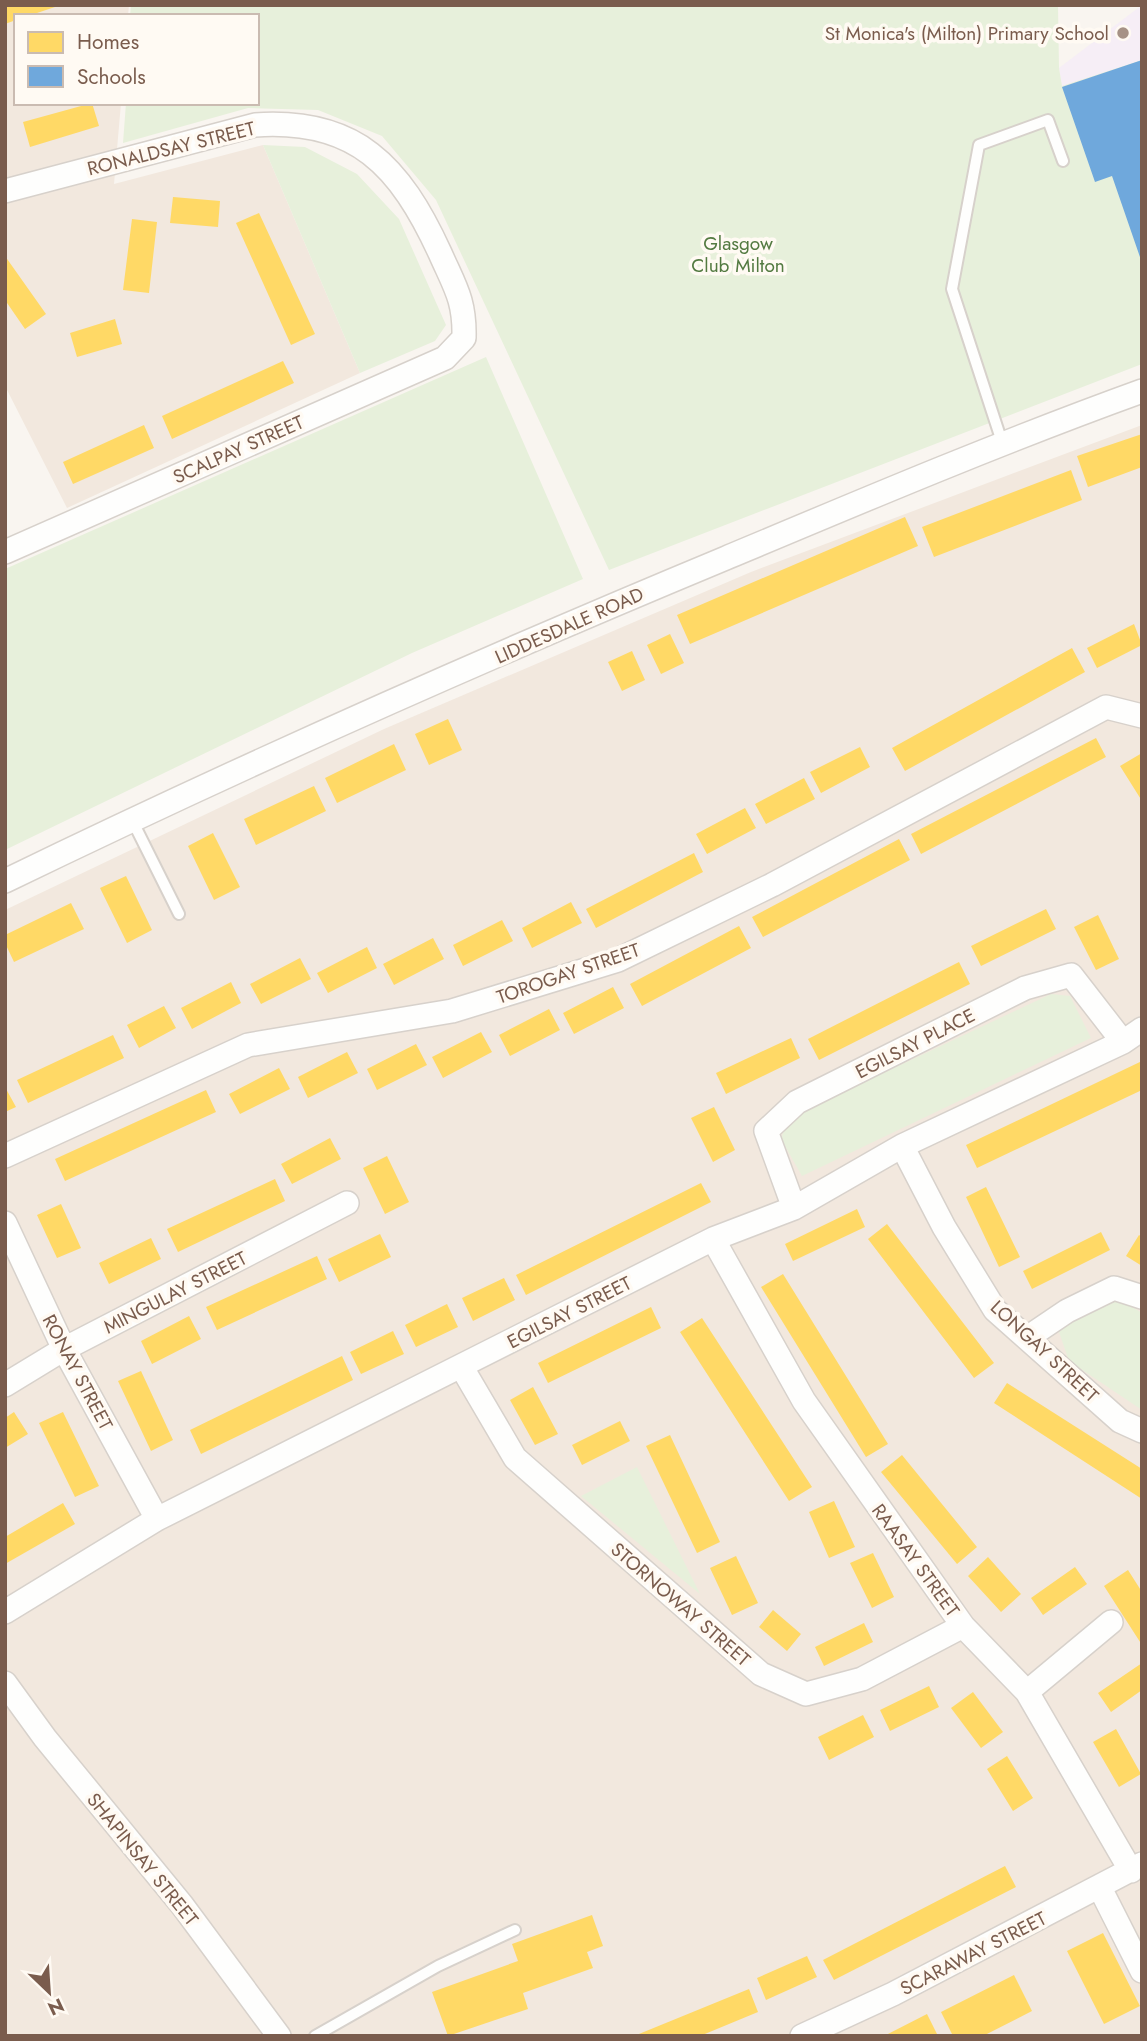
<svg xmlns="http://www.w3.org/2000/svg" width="1147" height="2041" font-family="Jost,sans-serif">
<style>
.residential{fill:#f2e8de}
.education{fill:#f6eef6}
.green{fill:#e7f0db}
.homes{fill:#ffd966}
.schools{fill:#6fa8dc}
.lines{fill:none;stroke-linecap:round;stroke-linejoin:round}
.service-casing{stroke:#d7d1cb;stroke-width:14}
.minor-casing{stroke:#d7d1cb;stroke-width:26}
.service{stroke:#fefefd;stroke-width:10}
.minor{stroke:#fefefd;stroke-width:23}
.poi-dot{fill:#a69286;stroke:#fffaf3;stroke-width:2.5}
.labels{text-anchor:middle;stroke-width:7;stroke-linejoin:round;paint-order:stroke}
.poi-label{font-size:19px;fill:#7a5c4d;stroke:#fffaf3;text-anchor:end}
.street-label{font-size:19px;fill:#7a5c4d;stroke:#fffaf3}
.park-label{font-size:19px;fill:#537a41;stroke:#fffaf3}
</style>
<rect width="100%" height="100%" fill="#f9f5f0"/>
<path class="residential" d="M5,5h124l-1,11h-112v87h105l-7,81 149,-39 97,228 -293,135 -62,-122z
M1142,425v1611h-1137v-1126l379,-181 367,-157z"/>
<path class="education" d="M1142,5v55l-80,27 -3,-19z"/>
<path class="green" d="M131,5h927l1,63 3,18 80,-26v304l-533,206 -173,-370 -54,-64 -64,-26 -70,-2 -125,35 3,-40h131v-87h-127z
M263,145l42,2 52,27 42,45 47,106 -11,16 -75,32z
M486,357l97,222 -171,74 -407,197v-281z
M1051,994l19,2 21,42 -289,138 -21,-37 7,-21z
M1116,1297l26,16v97l-73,-49 -10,-29 18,-17z
M637,1467l63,127 -119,-98z"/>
<path class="homes" d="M5,5h53v1l-30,10h-12v4l-11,4z
M92,103l7,23 -69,21 -7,-25z
M173,197l47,4 -2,26 -48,-4z
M259,213l56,121 -24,11 -55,-122z
M132,219l25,3 -8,71 -26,-3z
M5,256l41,58 -21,15 -20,-29z
M115,319l7,25 -45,13 -7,-24z
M283,361l11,22 -122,56 -10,-23z
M144,425l10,23 -81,36 -10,-22z
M1142,434v33l-54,20 -11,-31z
M1071,470l11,30 -148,57 -12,-30z
M905,517l13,29 -228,98 -13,-29z
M1134,624l8,21 -45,23 -10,-20z
M670,634l14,29 -23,11 -14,-29z
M1072,648l13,24 -180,99 -13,-23z
M632,651l13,29 -23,11 -14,-29z
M448,719l14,31 -33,15 -14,-31z
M1096,738l10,19 -185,97 -10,-20z
M394,744l12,26 -69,33 -12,-25z
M860,747l10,20 -49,26 -11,-21z
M1142,753v48l-22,-35z
M804,778l11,21 -49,25 -11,-20z
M314,786l12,25 -70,34 -12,-26z
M745,808l11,20 -49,26 -11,-20z
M213,833l27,54 -26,13 -26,-54z
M899,839l11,21 -147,77 -11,-20z
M694,853l9,19 -107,56 -10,-19z
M126,876l26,54 -25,13 -27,-55z
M571,902l11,21 -50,25 -10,-20z
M71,903l13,26 -70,33 -9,-19v-8z
M1046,909l10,20 -75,37 -10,-20z
M1098,915l21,44 -23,11 -22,-43z
M502,920l11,21 -50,25 -10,-21z
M739,926l12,22 -109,58 -12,-22z
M433,938l11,21 -50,26 -11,-21z
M367,947l10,21 -49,25 -11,-20z
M300,958l11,21 -50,25 -11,-20z
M959,962l11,22 -151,76 -11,-21z
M231,982l10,21 -49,26 -11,-21z
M613,987l11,21 -50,26 -11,-21z
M164,1006l12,22 -37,20 -12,-23z
M549,1009l11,21 -50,26 -11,-21z
M481,1032l11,20 -49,26 -11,-21z
M113,1035l11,23 -96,45 -11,-23z
M791,1038l9,20 -74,36 -10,-21z
M416,1044l11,21 -50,25 -10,-21z
M347,1052l11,21 -50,25 -10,-21z
M1142,1061v29l-165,78 -11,-23z
M279,1068l11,21 -50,25 -11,-20z
M5,1087l11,20 -11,5z
M206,1090l10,22 -151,69 -10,-22z
M714,1107l21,43 -22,12 -22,-44z
M330,1138l11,21 -49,25 -11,-20z
M387,1156l22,46 -24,12 -22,-46z
M275,1179l10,22 -107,51 -11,-23z
M701,1183l10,19 -185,93 -10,-20z
M986,1187l34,70 -21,10 -33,-70z
M61,1204l20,44 -24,10 -20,-43z
M857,1209l8,18 -72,34 -8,-17z
M887,1224l107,139 -20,15 -106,-139z
M1101,1232l9,18 -78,39 -9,-18z
M380,1234l11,23 -52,25 -11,-23z
M1139,1235l3,2v29l-16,-10z
M151,1238l10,21 -52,25 -10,-21z
M317,1256l10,23 -110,51 -11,-23z
M783,1274l105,170 -22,13 -105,-170z
M504,1278l11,22 -42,21 -11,-23z
M447,1304l11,23 -42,20 -11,-22z
M651,1307l10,21 -113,55 -10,-20z
M189,1316l12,23 -49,25 -11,-23z
M702,1318l110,169 -23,14 -109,-169z
M393,1331l11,23 -43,20 -11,-22z
M342,1356l11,24 -152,74 -11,-24z
M141,1371l32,69 -22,11 -33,-70z
M1007,1383l135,86v30l-148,-96z
M533,1387l25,47 -23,11 -25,-45z
M14,1412l14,22 -23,14v-30z
M63,1412l36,74 -24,11 -36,-74z
M620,1421l10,20 -48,24 -10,-20z
M670,1435l50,107 -23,11 -51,-107z
M902,1455l75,92 -20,17 -76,-92z
M834,1501l21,46 -26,11 -20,-46z
M63,1503l12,21 -70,40v-27z
M873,1553l21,44 -22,11 -22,-45z
M736,1556l22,47 -26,12 -22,-47z
M988,1557l33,37 -20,18 -33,-36z
M1075,1567l12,17 -44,31 -12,-17z
M1128,1570l14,22v53l-38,-59z
M773,1610l28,24 -14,17 -28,-24z
M864,1623l9,19 -49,24 -9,-19z
M1142,1663v27l-31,22 -13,-19z
M929,1686l10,21 -49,24 -10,-21z
M973,1692l30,40 -22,16 -30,-40z
M863,1715l11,22 -45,23 -11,-23z
M1116,1729l25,45 -22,13 -26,-45z
M1007,1756l26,42 -20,13 -26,-42z
M1005,1866l11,21 -182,93 -11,-20z
M592,1915l11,31 -16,6 6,16 -70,25 5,16 -80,27 -16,-44 86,-31 -6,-17z
M1103,1933l37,73 -36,18 -37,-73z
M807,1956l10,21 -51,23 -9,-22z
M1014,1975l18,36 -49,25h-30l-12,-24z
M749,1989l9,23 -58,24h-66z
M927,2014l11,22h-54z"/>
<path class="schools" d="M1142,60v200h-1l-29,-84 -17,6 -33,-95z"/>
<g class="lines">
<defs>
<path id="service" d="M1002,442l-50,-153 27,-144 69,-25 15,41
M132,820l47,94
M315,2036l123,-70 77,-36"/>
<path id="minor" d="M5,191l250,-66c101,-7 145,41 185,128 15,34 25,47 24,85l-19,20 -440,194
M5,881c237,-115 478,-222 721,-323 138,-58 275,-116 416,-167
M902,1146l42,81 51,83 125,111 22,10
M5,1156l243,-111 204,-34 166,-51 154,-75 334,-178 36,9
M794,1208l-28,-77 31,-29 228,-114 46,-13 52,67
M5,1223l59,126 93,170
M713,1239l91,162 159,225 64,66 104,179
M1027,1338l40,-27 47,-23 28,9
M461,1366l54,92 246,216 45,20 56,-15 101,-53
M5,1385l59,-36 283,-146
M5,1612l152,-93 556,-280 81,-31 108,-62 221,-104 19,-13
M5,1683l40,55 137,167 97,131
M1027,1692l84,-70
M1100,1888l42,83
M802,2036l91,-42 249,-130"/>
</defs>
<use href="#service" class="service-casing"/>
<use href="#minor" class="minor-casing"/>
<use href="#service" class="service"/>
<use href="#minor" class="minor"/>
</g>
<circle class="poi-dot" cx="1123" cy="33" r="7"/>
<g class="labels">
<g class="poi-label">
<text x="1109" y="40">St Monica's (Milton) Primary School</text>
</g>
<g class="street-label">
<text transform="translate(171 148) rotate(-14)" y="7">RONALDSAY STREET</text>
<text transform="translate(238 449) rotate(-24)" y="7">SCALPAY STREET</text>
<text transform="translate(569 625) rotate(-24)" y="7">LIDDESDALE ROAD</text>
<text transform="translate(568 973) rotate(-19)" y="7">TOROGAY STREET</text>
<text transform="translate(915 1043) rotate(-27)" y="7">EGILSAY PLACE</text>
<text transform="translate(175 1292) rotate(-27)" y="7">MINGULAY STREET</text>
<text transform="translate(569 1312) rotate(-27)" y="7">EGILSAY STREET</text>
<text transform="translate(1045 1351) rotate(43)" y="7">LONGAY STREET</text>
<text transform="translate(78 1372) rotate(62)" y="7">RONAY STREET</text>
<text transform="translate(916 1560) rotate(54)" y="7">RAASAY STREET</text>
<text transform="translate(681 1604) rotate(41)" y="7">STORNOWAY STREET</text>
<text transform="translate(143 1859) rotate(51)" y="7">SHAPINSAY STREET</text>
<text transform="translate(973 1953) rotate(-27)" y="7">SCARAWAY STREET</text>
</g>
<g class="park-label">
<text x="738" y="250">Glasgow<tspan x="738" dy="22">Club Milton</tspan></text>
</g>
</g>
<rect width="1147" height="2041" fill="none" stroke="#7a5c4d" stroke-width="14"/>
<rect x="14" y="14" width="245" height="91" fill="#fffaf3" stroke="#cabbb1" stroke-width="2"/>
<rect x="28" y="32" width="35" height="21" fill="#ffd966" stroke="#cabbb1" stroke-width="2"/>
<text x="77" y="49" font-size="21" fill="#7a5c4d">Homes</text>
<rect x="28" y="66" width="35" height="21" fill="#6fa8dc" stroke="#cabbb1" stroke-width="2"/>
<text x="77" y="84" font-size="21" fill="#7a5c4d">Schools</text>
<g transform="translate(49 1992) rotate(155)" stroke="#fffaf3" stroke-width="5" paint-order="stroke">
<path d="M0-5L12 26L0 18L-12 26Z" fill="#7a5c4d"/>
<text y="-10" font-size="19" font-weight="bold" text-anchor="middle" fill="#7a5c4d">N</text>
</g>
</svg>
